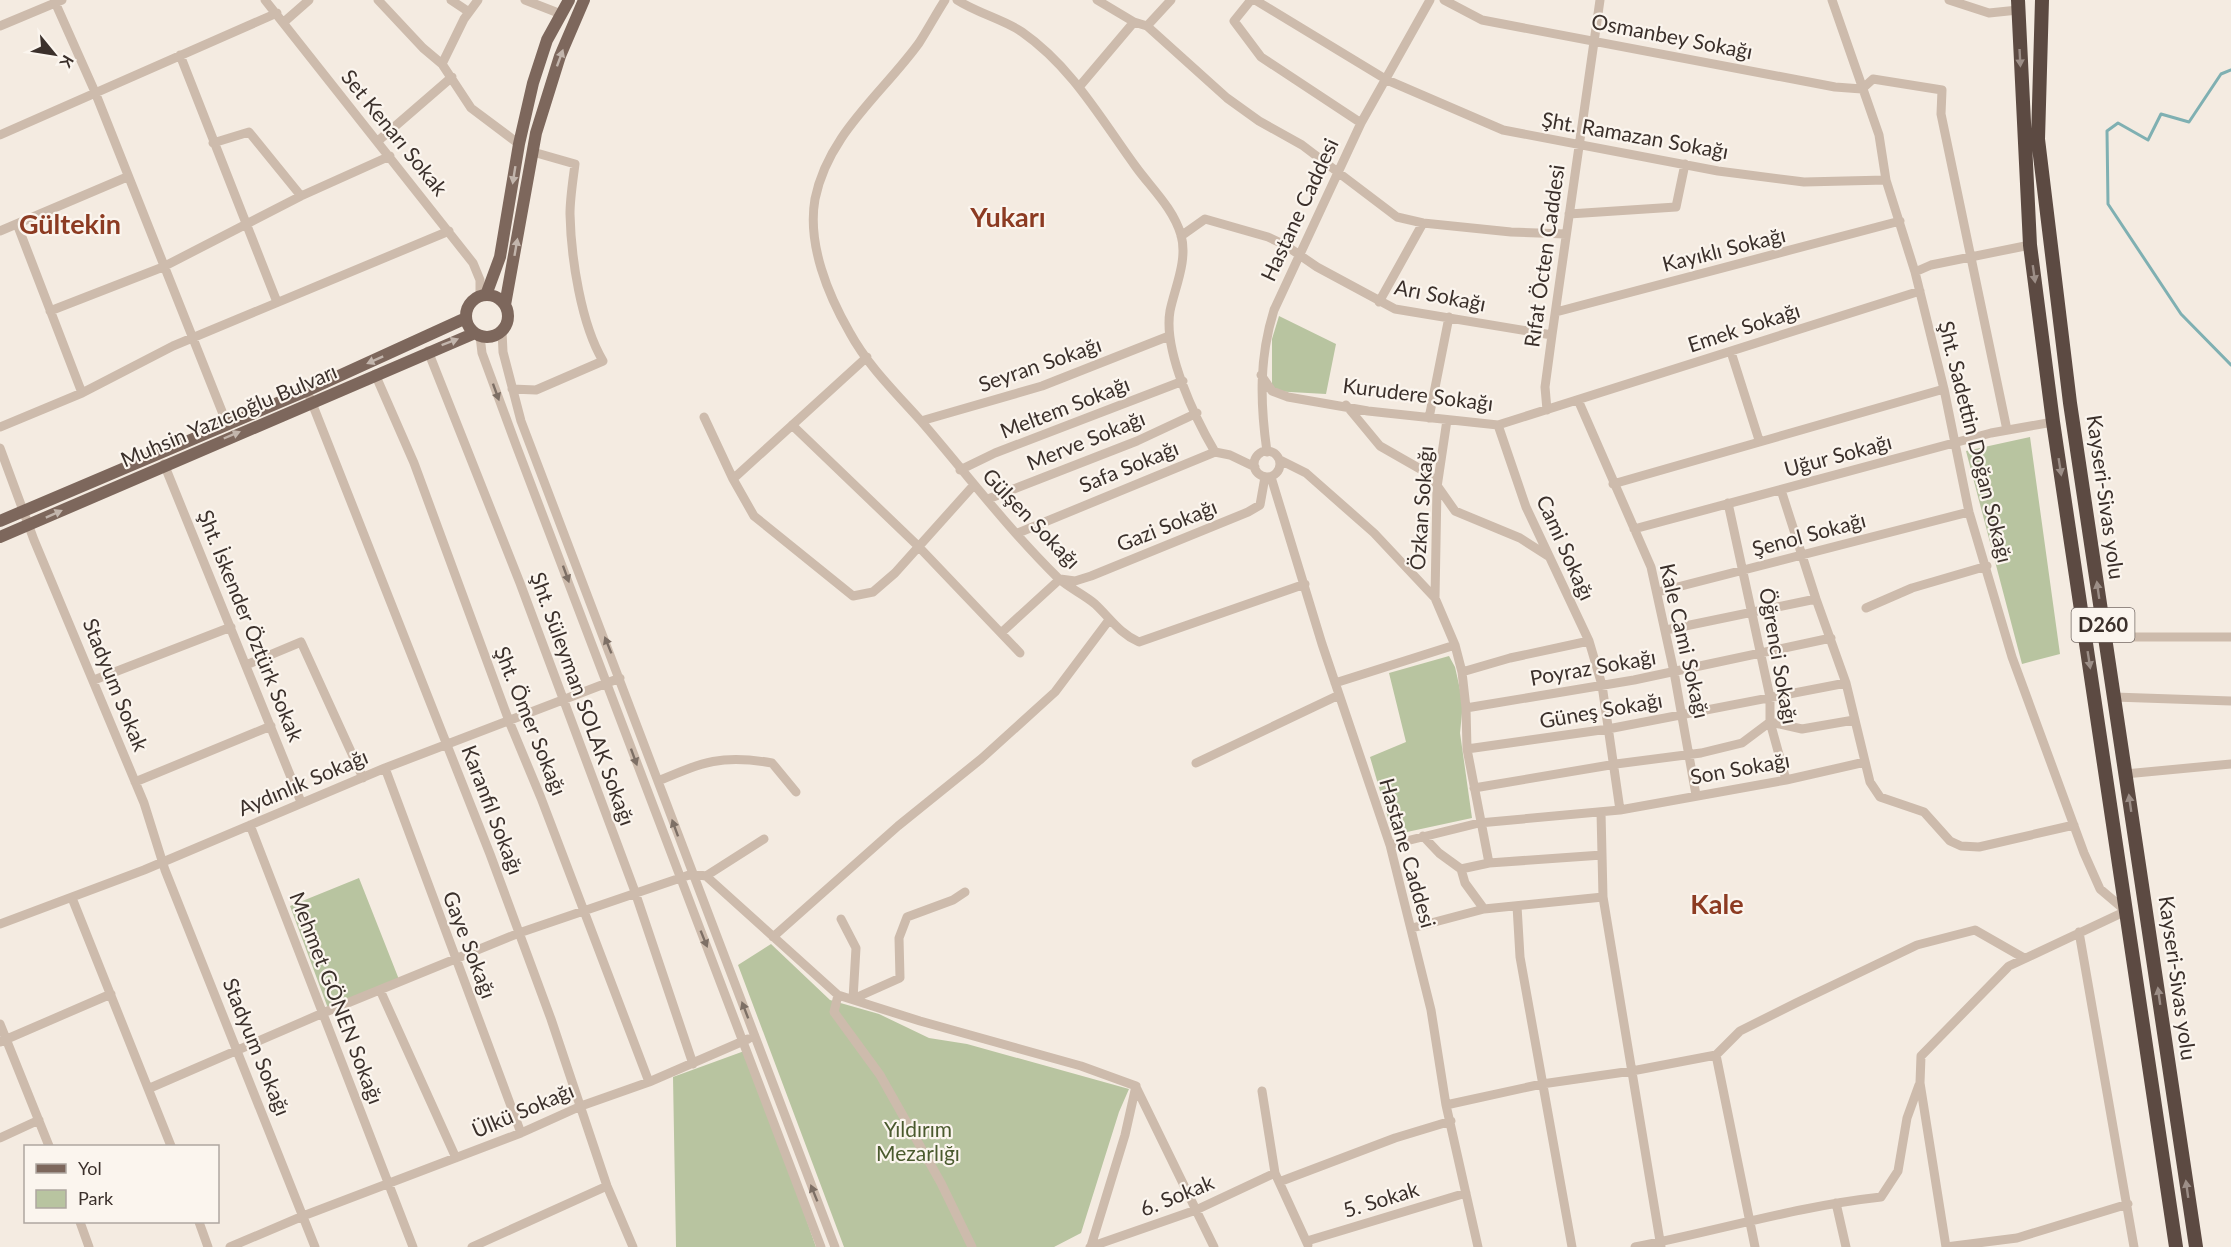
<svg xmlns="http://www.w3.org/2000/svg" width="2231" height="1247" font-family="Lato,sans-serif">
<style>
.green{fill:#b8c4a0}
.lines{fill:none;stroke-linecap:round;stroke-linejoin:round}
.stream{stroke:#7fb0b2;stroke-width:3}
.minor{stroke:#cdbbac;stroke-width:9}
.major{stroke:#7d675c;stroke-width:12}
.highway{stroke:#5c4a42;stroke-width:14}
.oneway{fill:#c2b5ac}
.oneway2{fill:#9c8e87}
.oneway3{fill:#7d6f65}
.labels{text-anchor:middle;stroke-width:4.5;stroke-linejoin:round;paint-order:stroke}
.shield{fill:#fbf5ee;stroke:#756b66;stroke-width:1.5}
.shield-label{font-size:20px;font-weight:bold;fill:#3b302b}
.street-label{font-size:21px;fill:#3b302b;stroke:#fbf5ee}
.park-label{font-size:21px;fill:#4a5a2e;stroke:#fbf5ee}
.district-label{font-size:27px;font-weight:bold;fill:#8c3b22;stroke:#fbf5ee}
</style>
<rect width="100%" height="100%" fill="#f4ebe1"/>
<path class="green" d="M1279,316l57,28 -10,50 -54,-3v-52z
M2030,437l30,217 -38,10 -56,-213z
M1449,656l6,11 8,36 -3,30 12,85 -79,17 -23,-78 36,-15 -17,-69z
M359,878l41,104 -71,29 -39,-105z
M771,944l59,56 49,14 50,24 38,6 162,45 -10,23 -38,121 -27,14h-210l-106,-282z
M747,1050l69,197h-140l-3,-170z"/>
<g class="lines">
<path class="stream" d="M2231,70l-10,4 -32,48 -28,-8 -13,26 -30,-17 -11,8 1,73 73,110 50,51"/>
<path class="minor" d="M54,0l41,92 132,332
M265,0l208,263 7,17v16
M378,0l45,48 19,16 29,44 48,36
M451,0l18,12
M525,0l36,14
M945,0c-9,14 -17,29 -26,43 -37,51 -91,91 -104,156 -8,45 13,96 35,134 18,33 46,60 71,88 45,52 87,108 137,157 11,10 25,16 37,26 15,14 24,29 44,38l166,-58
M957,0c20,13 48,20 65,32 50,35 79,87 114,135 16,22 37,41 45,68 7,25 -6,52 -11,76 -7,40 25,107 45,141
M1097,0l37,22 13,4 24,-26
M1251,0l-17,21 27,36 100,66
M1255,0l132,80 116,50 215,41 86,11 82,-2
M1444,0l38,20 353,67 27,2 11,-10 69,11 -1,24 66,316
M1832,0l47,135 7,45 29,92 29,117 25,123 43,145 72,196 16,36 26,22 -117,55 -88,90 -1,27 26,164
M1949,0l40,13 29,-3
M284,22l25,-22
M0,26l62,-26
M1147,26l80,72 32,23 43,24 95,72 26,6 88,9 55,2
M180,55l97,247
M442,64l22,-45 14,-19
M1079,87l55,-65
M0,135l277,-122
M378,141l74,-64
M213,143l36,-11 52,64
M1569,214l107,-7 9,-43
M17,224l65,169
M0,231l127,-54
M1181,236l24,-17 63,18 17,8 32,22 78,42 157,26
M1915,272l16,-7 99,-20
M1379,302l44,-79
M50,311l113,-44 138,-71 89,-40
M1556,312l344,-91
M502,331l1,21 18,69 314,826
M480,336l2,17 34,92 305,802
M428,351l92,232 114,306 59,175
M1731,352l28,88
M375,374l39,89 95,258 32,77 108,284
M1261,375l11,16 16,6 80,14 130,14 422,-134
M512,389l24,1 67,-29c-22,-37 -32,-103 -33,-147 0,-16 3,-34 5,-50l-42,-12
M310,398l180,456 61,165 56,167 26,61
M1578,400l73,167 23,105 22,123
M1346,405l34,41 49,28 26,37 65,27 28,18
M1547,410l-2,-23 7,-52 48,-335
M704,417l29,62 134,-122
M1429,418l20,-101
M921,421l121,-35 127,-50
M792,425l125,120 103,108
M1498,425l28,82 63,134 13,44 18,125
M0,427l82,-34 91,-47 276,-115
M0,448l34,92 110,263 21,67 150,377
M1254 464a13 13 0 1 1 26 0a13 13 0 1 1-26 0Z
M1267,452c-7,-50 -8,-94 7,-142l87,-187 69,-123
M1280,460l26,13 68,60 61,65 20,47 7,27 4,36 1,41 22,114
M164,464l137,338
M960,470l35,-17 188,-72
M1271,477l51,167 68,201 41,165 15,95 32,142
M733,479l21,37 99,80 20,-4 22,-19 78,-87
M1613,484l331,-95
M1781,490l35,109 30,84 24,99 10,15 44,15 26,29 11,5 18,1 95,-22
M988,499l149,-58 60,-28
M1728,503l42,194v25l16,58
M1634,529l357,-96 62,-11
M1018,533l197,-81 15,3 25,12
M1658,592l311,-80
M1435,598l2,-111 10,-67
M1866,608l46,-20 75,-22
M1666,630l150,-31
M1001,633l59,-54 15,2 16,-5 157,-64 12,-7 5,-28
M2105,637h126
M246,665l55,-23 62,136
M1462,672l48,-14 79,-17
M94,680l137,-53
M1335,683l120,-38
M2114,697l117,4
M1466,708l168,-28 197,-42
M1467,749l141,-20 238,-46
M1196,763l143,-68
M385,768l136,365
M2125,774l106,-10
M658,781c45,-19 64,-27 114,-18l24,29
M135,782l136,-56
M1474,788l142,-24 85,-11 41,-10 28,-21 32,7 52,-9
M1601,812l2,85 58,350
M250,825l163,422
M1423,836l16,17 22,16 28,-6 113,-8
M1390,845l89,-22 141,-13 166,-30 79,-18
M1461,869l4,14 19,26
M706,876l58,-37
M72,898l99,248
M1517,906l3,51 52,290
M841,919l15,29 -3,51 47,-21 -1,-40 8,-21 46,-17 12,-8
M0,924l144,-54 241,-102 235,-90
M1412,928l72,-19 119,-12
M2079,932l55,315
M773,937l125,-111 83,-67 74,-67 54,-72
M380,990l76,168
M838,995l-4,17 46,63 61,108 31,64
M0,1024l49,122
M0,1042l111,-48
M1716,1055l39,192
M1136,1087l78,160
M150,1088l173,-75 196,-80 173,-59 14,2 132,119 82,26 161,45 55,20 -11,49 -34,111
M1262,1091l13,82 33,72
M1446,1105l96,-21 90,-13 84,-16 24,-24 56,-28 121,-58 58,-15 49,28
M0,1138l39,-18
M1279,1182l116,-44 56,-17
M1836,1203l10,44
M80,1222l9,25
M199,1222l9,25
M1307,1241l159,-48
M230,1247l73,-31 218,-83 60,-27 68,-24 99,-43
M472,1247l135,-61
M1090,1247l106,-37 79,-37
M1635,1247c82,-16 163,-41 246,-50l17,-26 9,-53 12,-33
M1946,1247l71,-9 111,-34"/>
<path class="major" d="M466 316a21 21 0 1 1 42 0a21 21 0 1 1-42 0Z
M486,295l14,-38 19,-113 14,-61 14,-43 22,-40
M505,305l31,-172 24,-77 24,-56
M0,521l306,-130 160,-73
M0,537l475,-204"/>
<path class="highway" d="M2018,0l12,245 23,177 123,825
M2042,0l-4,139 32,264 126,844"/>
</g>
<defs><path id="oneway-solid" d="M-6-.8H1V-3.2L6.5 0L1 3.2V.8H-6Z" transform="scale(1.5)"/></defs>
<g class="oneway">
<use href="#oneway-solid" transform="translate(560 58) rotate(-70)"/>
<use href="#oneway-solid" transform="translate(514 175) rotate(99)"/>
<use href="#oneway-solid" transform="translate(516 247) rotate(-80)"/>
<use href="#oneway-solid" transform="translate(450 342) rotate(-21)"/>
<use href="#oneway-solid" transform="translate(375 360) rotate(156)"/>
<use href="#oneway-solid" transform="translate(232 435) rotate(-23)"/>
<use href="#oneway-solid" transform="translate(54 514) rotate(-24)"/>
</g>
<g class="oneway2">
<use href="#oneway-solid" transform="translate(2020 58) rotate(87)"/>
<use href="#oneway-solid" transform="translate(2034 274) rotate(82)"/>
<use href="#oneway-solid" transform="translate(2060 467) rotate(81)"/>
<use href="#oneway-solid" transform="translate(2098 590) rotate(-98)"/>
<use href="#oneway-solid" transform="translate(2089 660) rotate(81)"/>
<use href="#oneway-solid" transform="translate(2130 803) rotate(-98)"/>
<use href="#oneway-solid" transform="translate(2159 996) rotate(-98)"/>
<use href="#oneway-solid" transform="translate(2187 1189) rotate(-98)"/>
</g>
<g class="oneway3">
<use href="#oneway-solid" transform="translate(496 392) rotate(70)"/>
<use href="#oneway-solid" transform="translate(566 574) rotate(70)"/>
<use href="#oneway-solid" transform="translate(608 645) rotate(-112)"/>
<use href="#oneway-solid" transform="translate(634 757) rotate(70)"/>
<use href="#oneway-solid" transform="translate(675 828) rotate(-110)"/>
<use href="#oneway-solid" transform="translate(704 939) rotate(68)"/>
<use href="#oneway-solid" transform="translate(745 1010) rotate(-111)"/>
<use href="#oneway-solid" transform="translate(814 1193) rotate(-112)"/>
</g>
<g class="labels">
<rect class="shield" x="2071.5" y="608" width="63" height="34" rx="4.5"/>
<g class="shield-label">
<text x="2103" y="632">D260</text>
</g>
<g class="street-label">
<text transform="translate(1672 37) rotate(11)" y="7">Osmanbey Sokağı</text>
<text transform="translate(394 133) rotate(51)" y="7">Set Kenarı Sokak</text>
<text transform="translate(1635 136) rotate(10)" y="7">Şht. Ramazan Sokağı</text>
<text transform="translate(1300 210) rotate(-65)" y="7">Hastane Caddesi</text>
<text transform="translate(1724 250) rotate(-14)" y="7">Kayıklı Sokağı</text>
<text transform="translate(1545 256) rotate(-82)" y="7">Rıfat Öcten Caddesi</text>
<text transform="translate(1440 296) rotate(11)" y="7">Arı Sokağı</text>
<text transform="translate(1744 328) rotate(-18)" y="7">Emek Sokağı</text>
<text transform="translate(1040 365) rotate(-19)" y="7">Seyran Sokağı</text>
<text transform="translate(1418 395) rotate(7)" y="7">Kurudere Sokağı</text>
<text transform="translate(1065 408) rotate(-21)" y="7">Meltem Sokağı</text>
<text transform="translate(229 416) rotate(-23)" y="7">Muhsin Yazıcıoğlu Bulvarı</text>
<text transform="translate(1086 441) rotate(-22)" y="7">Merve Sokağı</text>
<text transform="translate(1975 442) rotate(76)" y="7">Şht. Sadettin Doğan Sokağı</text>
<text transform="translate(1838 456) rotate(-15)" y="7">Uğur Sokağı</text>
<text transform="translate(1129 467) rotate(-22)" y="7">Safa Sokağı</text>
<text transform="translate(2105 497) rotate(82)" y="7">Kayseri-Sivas yolu</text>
<text transform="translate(1422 508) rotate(-86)" y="7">Özkan Sokağı</text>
<text transform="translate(1031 519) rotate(46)" y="7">Gülşen Sokağı</text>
<text transform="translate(1167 526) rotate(-22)" y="7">Gazi Sokağı</text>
<text transform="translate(1809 535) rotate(-15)" y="7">Şenol Sokağı</text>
<text transform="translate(1565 548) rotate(66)" y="7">Cami Sokağı</text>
<text transform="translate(250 626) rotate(68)" y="7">Şht. İskender Öztürk Sokak</text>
<text transform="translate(1684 641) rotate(77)" y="7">Kale Cami Sokağı</text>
<text transform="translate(1778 656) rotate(80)" y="7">Öğrenci Sokağı</text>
<text transform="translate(1593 668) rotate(-10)" y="7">Poyraz Sokağı</text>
<text transform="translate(115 685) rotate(68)" y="7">Stadyum Sokak</text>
<text transform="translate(582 699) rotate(70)" y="7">Şht. Süleyman SOLAK Sokağı</text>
<text transform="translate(1601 711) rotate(-10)" y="7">Güneş Sokağı</text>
<text transform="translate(530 721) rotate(68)" y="7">Şht. Ömer Sokağı</text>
<text transform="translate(1740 769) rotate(-10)" y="7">Son Sokağı</text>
<text transform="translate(303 783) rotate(-23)" y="7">Aydınlık Sokağı</text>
<text transform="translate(492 810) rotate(69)" y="7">Karanfil Sokağı</text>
<text transform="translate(1407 853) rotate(74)" y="7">Hastane Caddesi</text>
<text transform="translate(469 945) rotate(69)" y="7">Gaye Sokağı</text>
<text transform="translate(2177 978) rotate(82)" y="7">Kayseri-Sivas yolu</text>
<text transform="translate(336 998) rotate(69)" y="7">Mehmet GÖNEN Sokağı</text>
<text transform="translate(256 1047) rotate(68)" y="7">Stadyum Sokağı</text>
<text transform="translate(523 1111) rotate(-23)" y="7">Ülkü Sokağı</text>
<text transform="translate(1177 1196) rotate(-22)" y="7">6. Sokak</text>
<text transform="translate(1381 1200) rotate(-17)" y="7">5. Sokak</text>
</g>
<g class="park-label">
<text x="918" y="1137">Yıldırım<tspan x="918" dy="24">Mezarlığı</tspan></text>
</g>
<g class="district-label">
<text x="1008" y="227">Yukarı</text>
<text x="70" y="234">Gültekin</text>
<text x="1717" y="914">Kale</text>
</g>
</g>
<rect x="24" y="1145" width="195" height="78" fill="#fbf5ee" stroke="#aea6a0" stroke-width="1.5"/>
<rect x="36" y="1164" width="30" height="9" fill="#7d675c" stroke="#aea6a0" stroke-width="1.5"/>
<text x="78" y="1175" font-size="18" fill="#3b302b">Yol</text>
<rect x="36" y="1190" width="30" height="18" fill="#b8c4a0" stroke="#aea6a0" stroke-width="1.5"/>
<text x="78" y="1205" font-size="18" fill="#3b302b">Park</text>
<g transform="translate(54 54) rotate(120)" stroke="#fbf5ee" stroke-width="4.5" paint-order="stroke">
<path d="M0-4.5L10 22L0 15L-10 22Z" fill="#3b302b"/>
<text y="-9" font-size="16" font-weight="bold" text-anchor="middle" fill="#3b302b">K</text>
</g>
</svg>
